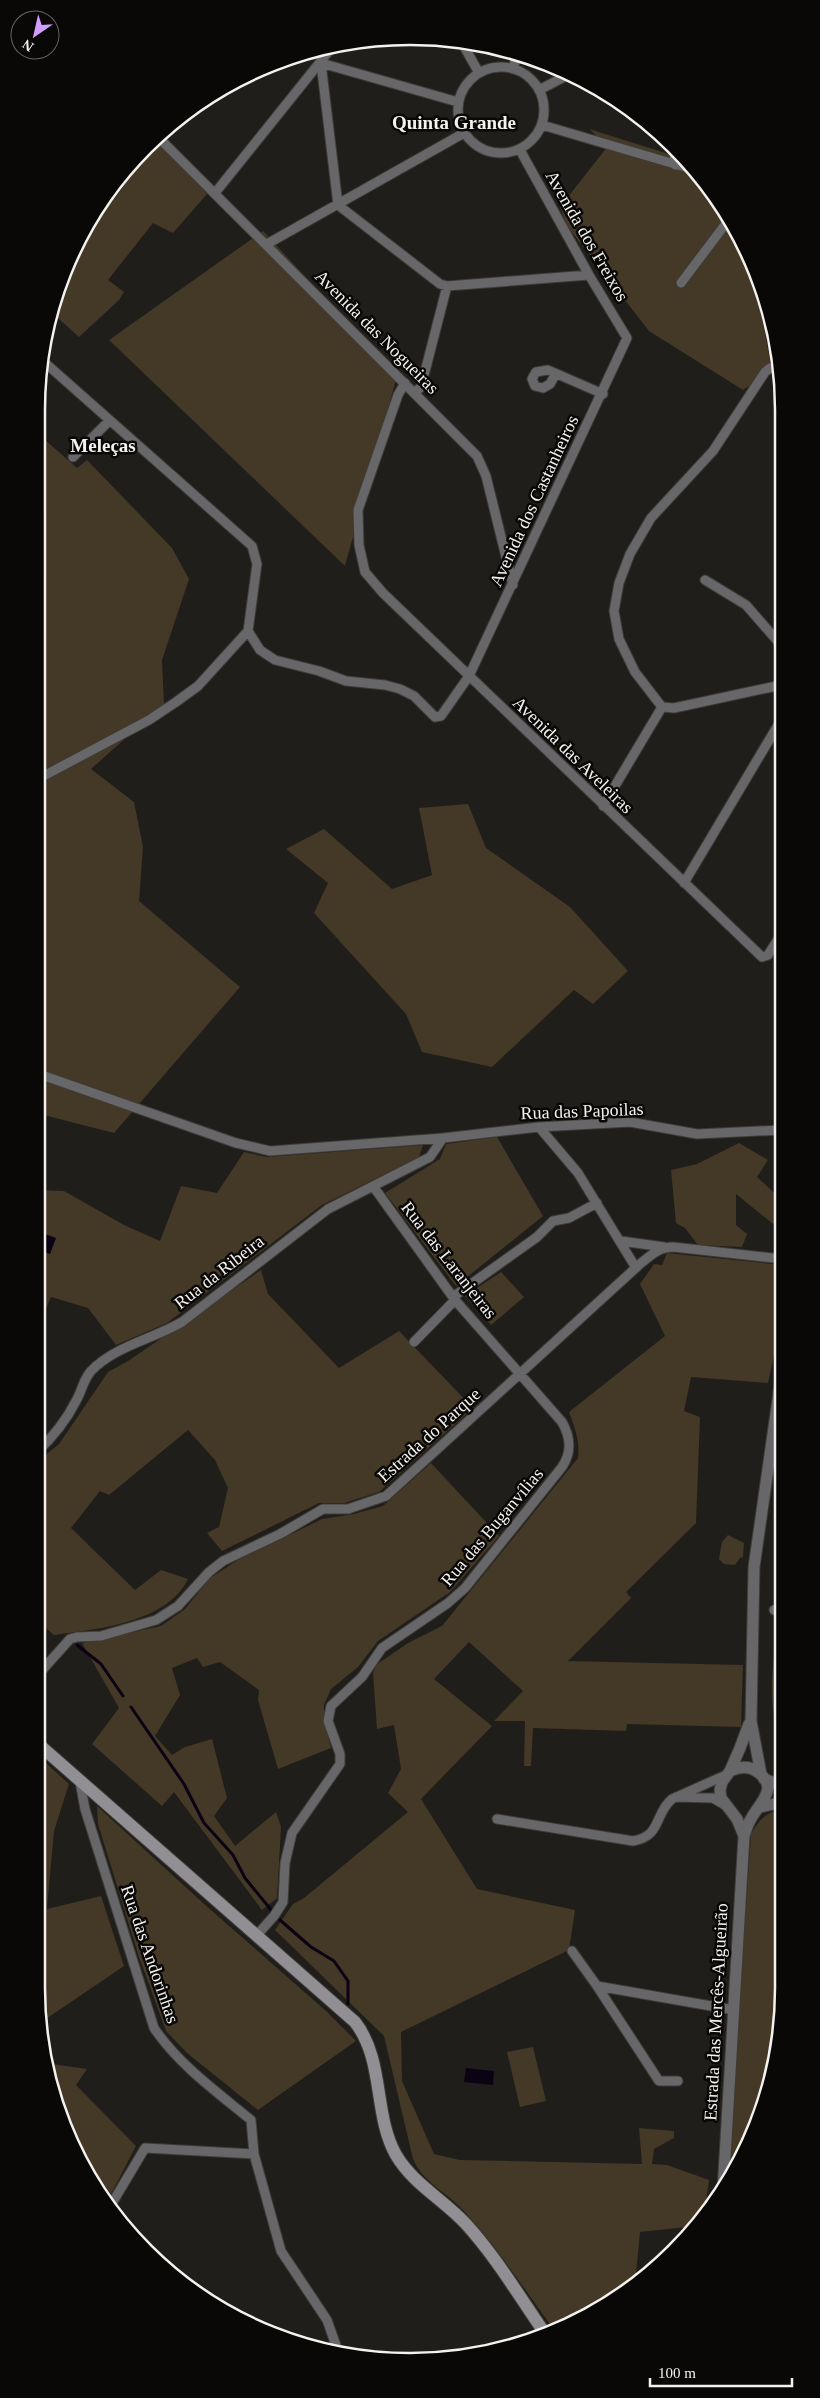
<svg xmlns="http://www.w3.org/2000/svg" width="820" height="2398" font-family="'Times New Roman',serif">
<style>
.green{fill:#443826}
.water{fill:#0b0214}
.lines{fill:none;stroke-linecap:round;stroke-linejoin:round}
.stream{stroke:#0b0214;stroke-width:3}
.minor-casing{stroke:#3e3c38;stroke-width:11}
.tertiary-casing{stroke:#3e3c38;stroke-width:13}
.secondary-casing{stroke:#3e3c38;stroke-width:14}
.minor{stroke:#676668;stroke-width:9}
.tertiary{stroke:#676668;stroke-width:11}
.secondary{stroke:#918f93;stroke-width:12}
.labels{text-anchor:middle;stroke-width:5;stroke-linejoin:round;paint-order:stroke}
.street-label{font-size:18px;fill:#f4f2ef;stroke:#090807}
.neighbourhood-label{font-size:19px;font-weight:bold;fill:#f4f2ef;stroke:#090807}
.rim{fill:none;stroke:#f4f2ef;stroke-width:2.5}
</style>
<rect width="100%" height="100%" fill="#201e1a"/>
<path class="green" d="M589,129l96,30 6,5 64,103 7,27v23l10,54 -29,19 -94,-59 -82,-105 -7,-19 48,-61z
M157,142l50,52 -34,39 -20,-10 -45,57 16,12 -5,8 -40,37 -29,-26 25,-66 32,-51 7,5z
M263,231l134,145 -52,190 -236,-226z
M36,432l41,36 10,-8 85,88 17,31 -27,81 2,44 -73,65 43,33 9,45 -4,54 101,86 -126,146 -78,-20z
M468,804l18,44 84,59 58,64 -35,33 -19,-14 -82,77 -70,-15 -16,-38 -92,-101 14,-30 -42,-34 38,-20 68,60 40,-14 -13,-67z
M497,1137l46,79 -87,70 -71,-93 55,-34 6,-15z
M739,1143l29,17 -11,17 25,23v10l-9,14 -37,-30v31l11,9 -5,13 -44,-2 -13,-17 -9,-5 -5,-53 26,-6z
M423,1145l-4,12 -97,48 -155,118 -51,22 -28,-37 -37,-11 -15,35v-142l28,1 60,34 36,16 21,-55 36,7 27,-41 23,5z
M667,1253l115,12v54l-14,64 -77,-6 -7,34 16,6 -4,106 -70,69 5,6 -63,63 175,4 -2,62 -114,-3 -1,7 -93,-3 -2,38h-7l1,-45h-31l29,-30 -54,-49 -35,37 58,47 -71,73 56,90 98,21 -6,40 -168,82 1,49 32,73 26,6 182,4 -3,-36 35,3v7l-20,11 -2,15 15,1 42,15 -5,36 -8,10 -56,6 -5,52 -17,15 -65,29c-30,-40 -58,-85 -93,-121 -17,-17 -37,-25 -47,-48l-29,-123 -109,-106 18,-26 11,-6 104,-86 -20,-19 13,-24 -7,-44 -17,4 -4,-56 3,-8 32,-22 34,-17 136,-168c2,-17 -3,-30 -9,-46l96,-76 -25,-52 14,-20 8,1z
M261,1270l7,24 71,74 60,-37 74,77 -94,84 -35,11h-25l-97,48 -15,-18 12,-6 9,-39 -13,-28 -27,-30 -79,65 -9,-4 -29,37 64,62 26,-20 27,9c-21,44 -91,50 -134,56l-18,-15v-157l23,-19 49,-72 20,-11z
M501,1272l23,25 -33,28 -26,-29z
M431,1463l68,73 -49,56 -72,49 -20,26 -27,22 -7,16v16l7,27 -53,21 -20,-69 1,-10 -39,-28 -17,5 -6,-9 -25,10 8,27 -25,41 17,19 13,-8 27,-8 15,59 -13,18 21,30 41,-34 5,15 -4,71 -15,12 -88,-118 -12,14 -70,-62 27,-36 -37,-65 79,-17 24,-17 25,-31 28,-18 84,-41 32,-5 29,-8z
M783,1507v95c-14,-13 -4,-77 0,-95z
M728,1535l16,8 -1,14 -3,1 -5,7 -11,-1 -5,-5 3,-17z
M783,1615v116c-20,-12 -7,-85 -6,-108z
M36,1754l33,30 -15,47 -7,78 54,-13 23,70 -84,57 -4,-35z
M97,1806l106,97 123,108 30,30 -98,69 -71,-57 -21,-22 -27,-74 -41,-133z
M783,1809l1,179 -13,96 -44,98 24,-348c8,-15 16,-22 32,-25z
M533,2047l13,54 -26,6 -13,-55z
M44,2063l43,6 -11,16 60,61 -25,48 -26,-30 -20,-33z"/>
<path class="water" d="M36,1231l20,7 -6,16 -14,-5z
M466,2068l28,3 -1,14 -29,-3z"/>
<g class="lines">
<path class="stream" d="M77,1645l24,19 22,32
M131,1707l53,77 20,39 29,32 12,23 27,33
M280,1920l31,27 23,14 14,20v23"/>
<defs>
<path id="minor" d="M461,41l18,32
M458 110a43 43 0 1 1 86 0a43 43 0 1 1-86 0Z
M513,69l4,-15
M539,90l27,-14
M458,102l-137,-39 17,142 102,79 7,2 142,-11
M542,125l153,45
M157,136l320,320 9,20 27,109
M674,149l1,16
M215,193l118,-147
M267,244l197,-111
M681,283l46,-61
M43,361l209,185 5,18 -9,67 12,19 15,10 44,11 27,10 39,4 15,4 14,7 21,21 6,-1 28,-40 158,-338 -38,-63 -69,-125
M555,375l-5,9 -7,4 -8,-2 -3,-7 4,-7 12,-2 55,24
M405,383l-7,12 -40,115 1,35 6,27 18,21 379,364 6,-2 14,-22
M414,393l7,-6 26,-101
M73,457l36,-36
M705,580l41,25 35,40
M662,707l-27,-35 -16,-33 -5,-28 5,-28 11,-29 21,-36 62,-67 52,-79 5,-4 11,1
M662,707l12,1 107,-23
M36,780l113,-60 27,-18 22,-16 50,-55
M603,806l59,-99
M684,883l97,-163
M36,1073l200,70 34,8 173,-13 96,-11 91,-5 67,12 85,-4
M539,1127l39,46 58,95
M621,1241l43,6
M453,1297l84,-60 16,-16 16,-3 28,-15
M414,1342l41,-42
M36,1453c16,-15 30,-32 40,-52 6,-10 7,-21 15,-30 24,-25 62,-32 91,-49l146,-113 102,-52 13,-19
M774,1610h9
M36,1677l34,-38 7,-2 24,-1 55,-16 22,-14 31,-34 14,-11 57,-27 43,-25h25l38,-13 254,-232c11,-9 19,-17 33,-17l109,12
M80,1782l5,27 69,219c25,37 63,64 97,92l3,34 27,97 46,69 11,31
M676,1797l37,1 12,7
M497,1819l136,22c29,-5 21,-27 39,-42l54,-24
M257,1935l17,-19 9,-14 2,-39 7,-30 48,-69v-10l-12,-33 3,-15 31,-29 20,-29 66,-45 17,-15 97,-121c10,-15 9,-29 0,-45l-107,-122 -82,-114
M572,1951l25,35 137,24
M597,1986l62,95h19
M111,2205l34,-57 109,6"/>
<path id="tertiary" d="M761,1774l-10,-53 3,-154 29,-203
M764,1779l19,7
M760,1807l23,-5
M744,1836l-7,-17 -16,-21 -1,-8 2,-8 8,-11 10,-23 9,-24
M723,2190l21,-354c2,-6 4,-13 8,-19 9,-15 28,-31 4,-46 -8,-6 -17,-4 -26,0"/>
<path id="secondary" d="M36,1742l319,280c30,39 18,92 41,133 17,29 48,45 70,69 30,33 53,72 78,108"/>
</defs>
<use href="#minor" class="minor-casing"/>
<use href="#tertiary" class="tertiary-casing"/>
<use href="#secondary" class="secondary-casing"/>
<use href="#minor" class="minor"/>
<use href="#tertiary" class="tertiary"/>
<use href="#secondary" class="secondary"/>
</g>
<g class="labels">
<g class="street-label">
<text transform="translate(587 236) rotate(60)" y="6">Avenida dos Freixos</text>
<text transform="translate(377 332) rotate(45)" y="6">Avenida das Nogueiras</text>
<text transform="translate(534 501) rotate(-65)" y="6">Avenida dos Castanheiros</text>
<text transform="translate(573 755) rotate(44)" y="6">Avenida das Aveleiras</text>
<text transform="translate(582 1111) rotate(-2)" y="6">Rua das Papoilas</text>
<text transform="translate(449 1260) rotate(52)" y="6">Rua das Laranjeiras</text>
<text transform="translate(219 1272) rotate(-38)" y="6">Rua da Ribeira</text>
<text transform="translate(429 1435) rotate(-42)" y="6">Estrada do Parque</text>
<text transform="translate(492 1527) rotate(-50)" y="6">Rua das Buganvílias</text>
<text transform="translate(150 1954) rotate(71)" y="6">Rua das Andorinhas</text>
<text transform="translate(716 2012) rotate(-87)" y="6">Estrada das Mercês-Algueirão</text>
</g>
<g class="neighbourhood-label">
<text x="454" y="129">Quinta Grande</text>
<text x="103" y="452">Meleças</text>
</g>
</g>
<path d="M0 0H820V2398H0ZM410 45H410A365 365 0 0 1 775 410V1988A365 365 0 0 1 410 2353H410A365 365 0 0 1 45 1988V410A365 365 0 0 1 410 45Z" fill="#090807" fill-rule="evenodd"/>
<path class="rim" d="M410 45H410A365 365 0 0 1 775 410V1988A365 365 0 0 1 410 2353H410A365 365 0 0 1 45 1988V410A365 365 0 0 1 410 45Z"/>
<g transform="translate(35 35) rotate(214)"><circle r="24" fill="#090807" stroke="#676664"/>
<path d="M0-4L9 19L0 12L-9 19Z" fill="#d19dfe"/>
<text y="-8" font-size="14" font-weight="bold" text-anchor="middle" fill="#f4f2ef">N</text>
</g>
<path d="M650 2378v8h142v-8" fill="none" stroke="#f4f2ef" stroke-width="2.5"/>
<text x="658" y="2378" font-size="15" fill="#f4f2ef" stroke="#090807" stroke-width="4" paint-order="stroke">100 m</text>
</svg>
